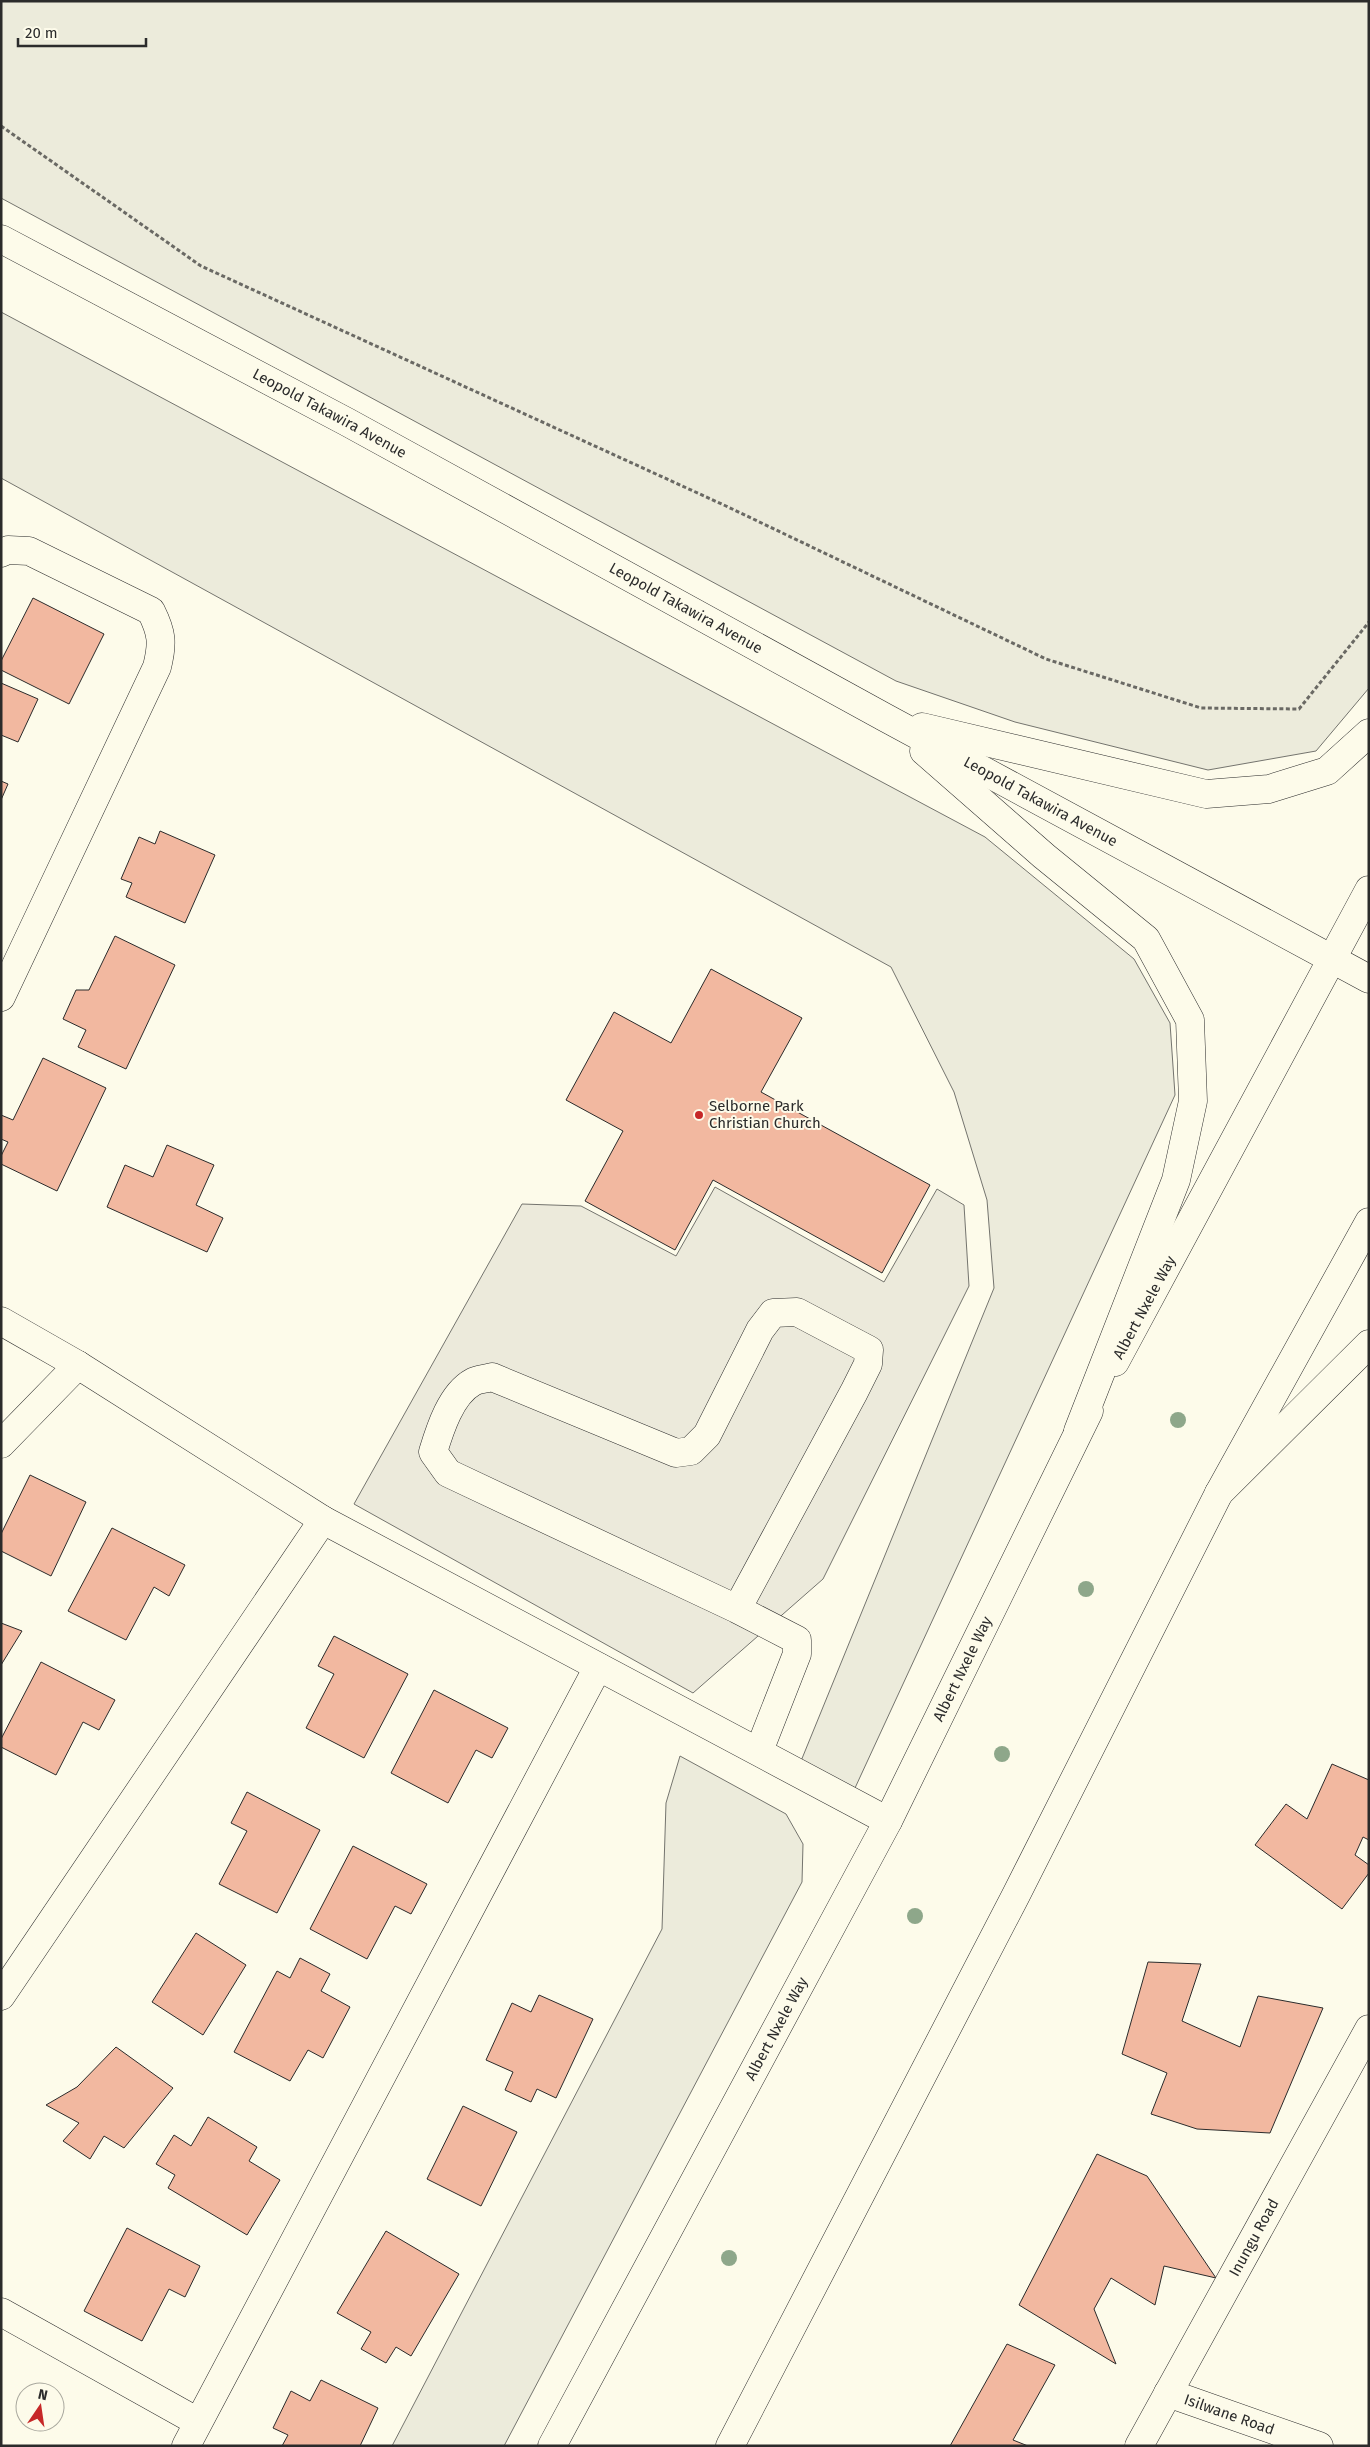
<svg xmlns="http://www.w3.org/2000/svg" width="1370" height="2447" font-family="'Fira Sans',sans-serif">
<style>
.green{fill:#ecebdb;stroke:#74746e}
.parking{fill:#eceadb;stroke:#74746e}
.building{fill:#f2b8a0;stroke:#2b2b2b}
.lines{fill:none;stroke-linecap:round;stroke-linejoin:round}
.minor-casing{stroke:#2b2b2b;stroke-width:29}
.major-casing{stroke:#2b2b2b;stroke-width:29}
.highway-casing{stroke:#2b2b2b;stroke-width:29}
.path{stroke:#6a6964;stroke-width:3;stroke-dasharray:4 2.5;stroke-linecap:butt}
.minor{stroke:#fdfbea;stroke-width:28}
.major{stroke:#fdfbea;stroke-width:28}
.highway{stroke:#fdfbea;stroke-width:28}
.tree{fill:#8ea78a}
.poi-dot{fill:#c62828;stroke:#fdfbea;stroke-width:2}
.labels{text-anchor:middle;stroke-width:4;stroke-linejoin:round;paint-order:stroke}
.street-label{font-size:15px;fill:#2b2b2b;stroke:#fdfbea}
.poi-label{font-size:15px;fill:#2b2b2b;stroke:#fdfbea;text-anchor:start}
</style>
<rect width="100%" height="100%" fill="#fdfbea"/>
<path class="green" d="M1,1h1368v687l-53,63 -108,19 -193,-48 -119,-41 -895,-483z
M1,312l984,525 149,122 36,64 5,72 -320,693 -54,-27 193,-473 -7,-88 -33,-108 -63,-125 -890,-489z
M680,1756l106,58 17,30 -1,38 -298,564h-112l270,-517 4,-126z"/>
<path class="parking" d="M715,1187l169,95 53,-93 27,16 5,81 -146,293 -130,114 -339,-189 168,-300 59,2 95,50z"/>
<path class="building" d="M33,598l71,36 -35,70 -68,-34v-9z
M1,683l37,16 -20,43 -17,-7z
M1,781l7,3 -7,16z
M160,831l55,24 -30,68 -59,-26 6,-14 -11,-4 18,-42 16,7z
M115,936l60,29 -49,104 -48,-22 8,-17 -23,-11 13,-29h13z
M711,969l91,49 -41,74 169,93 -48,88 -169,-93 -38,70 -90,-49 38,-70 -57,-31 48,-88 57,31z
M43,1058l63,30 -49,103 -56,-27v-8l7,-14 -7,-3v-24l12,5z
M167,1145l47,20 -18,40 27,13 -16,34 -100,-45 18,-42 28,12z
M30,1475l56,27 -35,74 -50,-25v-17z
M112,1528l73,37 -16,31 -15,-9 -28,53 -58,-29z
M1,1623l21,8 -21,34z
M334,1636l74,38 -44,84 -58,-30 28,-54 -16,-8z
M41,1662l74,38 -16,30 -16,-8 -27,53 -55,-28v-8z
M434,1690l74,38 -16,30 -16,-8 -28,53 -57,-30z
M1332,1764l37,16v60l-6,-3 -8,18 14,10v8l-27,36 -87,-64 31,-41 21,15z
M247,1792l73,38 -43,83 -58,-29 28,-53 -16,-8z
M353,1846l74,38 -16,30 -16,-8 -28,53 -57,-30z
M196,1933l50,32 -43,70 -51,-33z
M300,1958l30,16 -9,17 29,16 -27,51 -15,-8 -18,31 -56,-29 43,-81 13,7z
M1148,1962l53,2 -19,57 58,26 18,-51 65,12 -53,125 -73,-4 -46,-15 16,-41 -45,-19z
M539,1995l54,24 -37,79 -19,-9 -6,13 -26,-12 8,-18 -27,-12 26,-57 19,9z
M116,2047l57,41 -49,60 -20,-12 -14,23 -27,-18 16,-18 -33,-18 31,-18z
M463,2106l54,26 -36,74 -54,-27z
M208,2117l49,30 -8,14 31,19 -33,55 -79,-47 7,-13 -19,-11 18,-29 17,11z
M1097,2154l50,22 69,102 -52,-12 -9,39 -44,-27 -17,31 22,55 -97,-59z
M127,2228l73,38 -15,31 -16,-8 -27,52 -58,-30z
M386,2231l73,43 -48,82 -15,-9 -10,16 -25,-14 10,-17 -34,-19z
M1007,2344l48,21 -42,75 15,6h-78z
M321,2380l57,28 -18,38h-78l6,-11 -15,-7 18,-37 19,10z"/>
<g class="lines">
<defs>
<g id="minor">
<path d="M1,553l7,-3 21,1 122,60c11,22 12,32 6,56l-156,330"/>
<path d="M1,1321l77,44 245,155 565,301"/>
<path d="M1,1444l77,-79"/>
<path d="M737,1609l117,-217 14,-28 1,-14 -72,-38 -24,1 -13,17 -53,105 -16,16 -15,2 -184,-76c-6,2 -14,2 -19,5 -22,12 -33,47 -40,70l15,21 289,136 60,31v14l-38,97"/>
<path d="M1,1996l322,-476"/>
<path d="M1,2312l197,110"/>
<path id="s1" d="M1168,2393l151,53"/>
<path d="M186,2446l412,-779"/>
<path id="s2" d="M1139,2446l230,-417"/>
</g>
<g id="major">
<path id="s3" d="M1115,1362l254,-472"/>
<path id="s4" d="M552,2446l336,-625 201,-410"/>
<path d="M730,2446l286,-551 203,-402 150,-271"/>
</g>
<g id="highway">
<path id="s5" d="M1,239l346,183 539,296 483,261"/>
<path d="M922,727l284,67 63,-5 58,-18 42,-38"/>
<path d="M924,751l120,105 102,83 44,81 3,81 -17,79 -98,251"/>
<path d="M1219,1493l150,-149"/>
</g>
</defs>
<use href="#minor" class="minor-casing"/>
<use href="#major" class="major-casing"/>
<use href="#highway" class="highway-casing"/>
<path class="path" d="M1,126l200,140 525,240 320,153 155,49 98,1 70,-87"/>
<use href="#minor" class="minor"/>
<use href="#major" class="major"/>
<use href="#highway" class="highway"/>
</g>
<g class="tree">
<circle cx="1178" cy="1420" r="8"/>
<circle cx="1086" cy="1589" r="8"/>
<circle cx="1002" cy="1754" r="8"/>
<circle cx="915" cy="1916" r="8"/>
<circle cx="729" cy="2258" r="8"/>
</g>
<circle class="poi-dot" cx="699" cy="1115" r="5"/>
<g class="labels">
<g class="street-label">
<text dy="5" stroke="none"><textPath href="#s5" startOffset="372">Leopold Takawira Avenue</textPath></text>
<text dy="5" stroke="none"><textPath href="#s5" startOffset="778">Leopold Takawira Avenue</textPath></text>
<text dy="5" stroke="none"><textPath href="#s5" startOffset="1182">Leopold Takawira Avenue</textPath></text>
<text dy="5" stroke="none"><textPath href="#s3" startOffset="62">Albert Nxele Way</textPath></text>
<text dy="5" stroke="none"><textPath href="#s4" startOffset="879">Albert Nxele Way</textPath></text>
<text dy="5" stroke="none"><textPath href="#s4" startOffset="474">Albert Nxele Way</textPath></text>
<text dy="5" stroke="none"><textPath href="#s2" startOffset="238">Inungu Road</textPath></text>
<text dy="5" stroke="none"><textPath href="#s1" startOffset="65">Isilwane Road</textPath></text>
</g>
<g class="poi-label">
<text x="709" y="1111">Selborne Park<tspan x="709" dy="17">Christian Church</tspan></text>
</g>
</g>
<rect width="1370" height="2447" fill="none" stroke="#2b2b2b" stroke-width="5"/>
<g transform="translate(40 2407) rotate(13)"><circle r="24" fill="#fdfbea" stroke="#a9a89e"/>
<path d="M0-4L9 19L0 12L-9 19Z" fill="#c62828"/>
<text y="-8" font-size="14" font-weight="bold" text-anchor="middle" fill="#2b2b2b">N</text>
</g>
<path d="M18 38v8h128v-8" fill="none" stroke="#2b2b2b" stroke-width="2.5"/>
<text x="25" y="38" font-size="15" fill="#2b2b2b" stroke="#fdfbea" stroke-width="4" paint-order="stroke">20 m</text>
</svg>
